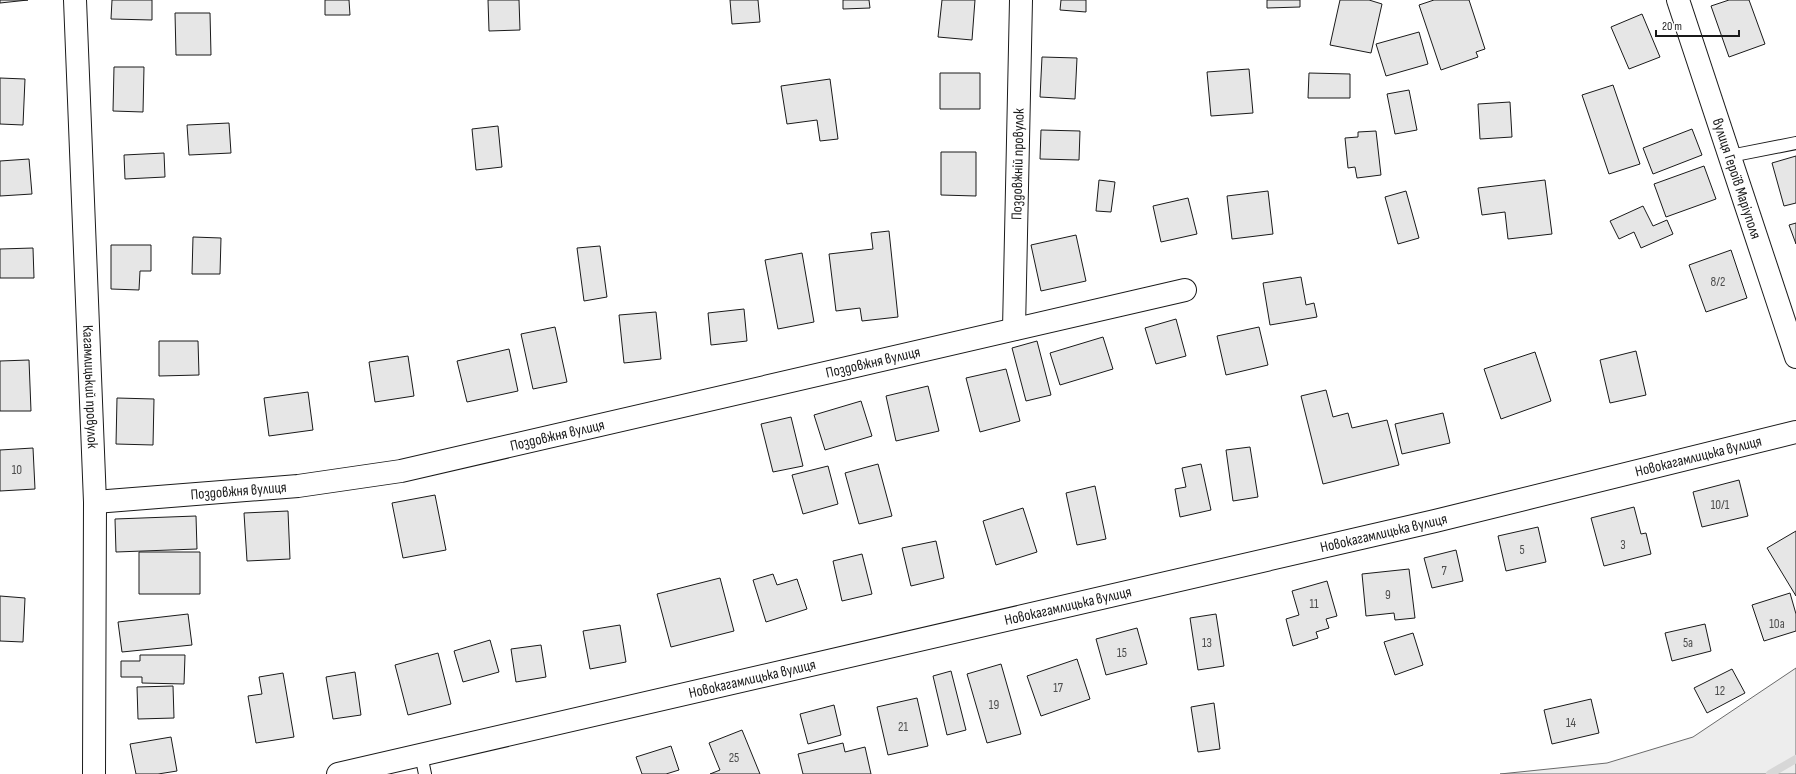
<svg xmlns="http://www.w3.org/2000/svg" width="1796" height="774" font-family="'Sofia Sans Condensed',sans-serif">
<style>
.green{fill:#ededed;stroke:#6a6a6a}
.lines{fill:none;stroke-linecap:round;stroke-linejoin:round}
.stream{stroke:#d7d7d7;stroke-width:8}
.building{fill:#e6e6e6;stroke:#1a1a1a}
.service-casing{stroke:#1a1a1a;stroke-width:14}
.minor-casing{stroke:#1a1a1a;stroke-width:24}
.service{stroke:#fff;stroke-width:12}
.minor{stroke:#fff;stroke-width:22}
.labels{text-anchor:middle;stroke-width:3;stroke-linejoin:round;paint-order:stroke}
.number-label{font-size:13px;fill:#4d4d4d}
.street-label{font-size:15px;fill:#1a1a1a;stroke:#fff}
</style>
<rect width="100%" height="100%" fill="#fff"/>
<path class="green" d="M1796,668v106h-296l107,-11 86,-26z"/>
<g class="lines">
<path class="stream" d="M1770,774l26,-15"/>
</g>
<path class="building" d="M0,0h28l-28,3z
M112,0h40v20l-41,-1z
M325,0h24l1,15h-25z
M488,0h31l1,30 -31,1z
M730,0h28l2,22 -28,2z
M843,0h26l1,8 -27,1z
M942,0h33l-3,40 -34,-3z
M1061,0h25v12l-26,-2z
M1267,0h33v7l-33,1z
M1340,0h29l13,4 -11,49 -41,-8z
M1434,0h35l16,49 -9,3 2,5 -37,13 -22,-65z
M1729,0h20l16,44 -36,13 -18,-51z
M175,13h35l1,42h-35z
M1642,14l18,43 -31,12 -18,-42z
M1419,32l9,32 -42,12 -10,-32z
M1042,57l35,1 -2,41 -35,-2z
M114,67h30l-1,45 -30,-1z
M1249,69l4,44 -42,3 -4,-44z
M940,73h40v36h-40z
M1309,73l41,1v24h-42z
M0,78l25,1 -2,46 -23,-1z
M830,79l8,60 -18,2 -3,-21 -30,4 -6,-38z
M1613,85l27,79 -31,10 -27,-79z
M1409,90l8,40 -22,4 -8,-40z
M1510,102l2,35 -32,2 -2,-35z
M229,123l2,30 -42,2 -2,-30z
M498,126l4,41 -26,3 -4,-41z
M1692,129l10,26 -49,19 -10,-26z
M1041,130l39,1 -1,29 -39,-1z
M1376,131l5,44 -24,3 -2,-11 -7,1 -3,-30 13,-1v-5z
M941,152h35v44l-35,-1z
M164,153l1,24 -40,2 -1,-24z
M1796,156v47l-12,3 -12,-43z
M29,159l3,35 -32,2v-35z
M1704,166l12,33 -50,18 -12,-33z
M1099,180l16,2 -4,30 -15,-1z
M1545,180l7,54 -44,5 -3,-27 -23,3 -4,-27z
M1268,191l5,43 -41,5 -5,-43z
M1406,191l13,47 -21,6 -13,-47z
M1188,198l9,36 -36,8 -8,-36z
M1643,206l10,20 14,-6 6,14 -32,14 -7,-16 -15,7 -9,-18z
M1796,223v21l-7,-19z
M889,231l9,86 -36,4 -2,-13 -24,3 -7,-57 44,-5 -2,-16z
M1076,235l10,46 -45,10 -10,-46z
M193,237l28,1 -1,36h-28z
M111,245h40v26h-11l-1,19 -28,-1z
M600,246l7,51 -23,4 -7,-53z
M33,248l1,30h-34v-29z
M1731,250l16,48 -41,14 -17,-47z
M802,253l12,69 -36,7 -13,-69z
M1301,277l5,28 8,-2 3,14 -47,8 -7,-42z
M744,309l3,32 -36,4 -3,-32z
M656,312l5,47 -37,4 -5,-48z
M1176,319l10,37 -30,8 -11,-36z
M555,327l12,55 -34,7 -12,-55z
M1259,327l9,38 -42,10 -9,-39z
M1103,337l10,32 -53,16 -10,-32z
M159,341h39l1,34 -40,1z
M1037,341l14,54 -25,6 -14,-53z
M509,349l9,42 -51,11 -10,-41z
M1636,351l10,44 -36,8 -10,-43z
M1535,352l16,49 -50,18 -17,-50z
M408,356l6,40 -39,6 -6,-40z
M29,360l2,51h-31v-50z
M1006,369l14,52 -40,11 -14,-54z
M928,386l11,45 -43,10 -10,-45z
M1326,390l7,27 15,-4 4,15 35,-8 12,45 -76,19 -22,-88z
M308,392l5,38 -44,6 -5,-38z
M117,398l37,1 -1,46 -37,-1z
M861,401l11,35 -47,14 -11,-35z
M1443,413l7,30 -48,11 -7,-30z
M791,417l12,49 -30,6 -12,-48z
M1250,447l8,50 -25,4 -7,-51z
M33,448l2,41 -35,2v-41z
M878,464l14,52 -33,8 -14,-51z
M1201,464l10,46 -31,7 -5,-28 11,-2 -4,-19z
M828,466l10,38 -35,10 -11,-39z
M1739,480l9,36 -46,11 -9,-35z
M1095,486l11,53 -29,6 -11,-52z
M435,495l11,55 -43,8 -11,-55z
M1634,507l7,27 5,-1 5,21 -47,12 -13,-48z
M1023,508l14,44 -41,13 -13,-44z
M288,511l2,48 -43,2 -3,-48z
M196,516l1,33 -81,3 -1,-33z
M1538,527l8,35 -40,9 -8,-35z
M1796,531v65l-29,-48z
M936,541l8,37 -33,8 -9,-38z
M1456,550l7,31 -31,7 -8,-30z
M139,552h61v42h-61z
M862,554l10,40 -30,7 -9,-40z
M1409,569l6,49 -20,2 -1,-7 -28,3 -4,-42z
M773,574l4,11 20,-6 10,30 -41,13 -13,-42z
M720,578l14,53 -63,16 -14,-53z
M1327,581l10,35 -11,3 3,9 -13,4 2,6 -25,8 -7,-27 13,-4 -7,-24z
M1790,593l6,21v17l-32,10 -12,-36z
M0,596l25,2 -2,44 -23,-1z
M188,614l4,31 -70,7 -4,-30z
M1216,614l8,52 -26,4 -8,-52z
M1705,624l6,27 -39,10 -7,-28z
M620,625l6,37 -36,7 -7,-38z
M1137,628l10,36 -41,11 -10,-36z
M1413,633l10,32 -28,10 -11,-33z
M490,640l9,32 -36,10 -9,-31z
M541,645l5,32 -30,5 -5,-33z
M438,653l13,51 -43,11 -13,-50z
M140,655h45l-1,29 -42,-1v-6h-21v-16h19z
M1077,659l13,40 -49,17 -14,-40z
M1001,664l20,70 -34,9 -20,-69z
M1732,669l13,24 -38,20 -13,-25z
M951,671l15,59 -19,5 -14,-59z
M355,672l6,43 -28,4 -7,-42z
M283,673l11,64 -38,6 -8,-47 14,-2 -3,-17z
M173,686l1,32 -36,1 -1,-32z
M917,698l11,48 -40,9 -11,-48z
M1591,699l8,34 -47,11 -8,-34z
M1214,703l6,46 -22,3 -7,-45z
M834,705l7,30 -33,9 -8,-30z
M742,730l18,44h-50l10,-4 -11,-27z
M171,737l6,34 -19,3h-22l-6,-30z
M843,743l2,9 20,-5 6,27h-68l-5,-20z
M671,746l8,24 -13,4h-24l-6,-17z"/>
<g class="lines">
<defs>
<path id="service" d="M1730,156l66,-13
M421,755l4,19"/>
<g id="minor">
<path id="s1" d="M75,0l20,502 -1,272"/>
<path id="s2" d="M1678,0l118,357"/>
<path id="s3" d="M1014,329l7,-329"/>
<path id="s4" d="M95,502l203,-16 103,-15 784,-181"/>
<path id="s5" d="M338,774l1097,-253 361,-89"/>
</g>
</defs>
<use href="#service" class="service-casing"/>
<use href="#minor" class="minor-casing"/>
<use href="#service" class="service"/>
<use href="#minor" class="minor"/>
</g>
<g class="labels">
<g class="number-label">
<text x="1718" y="286">8/2</text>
<text x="17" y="474">10</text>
<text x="1720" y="509">10/1</text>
<text x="1623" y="549">3</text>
<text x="1522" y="554">5</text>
<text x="1444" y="575">7</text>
<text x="1388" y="599">9</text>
<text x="1314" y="608">11</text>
<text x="1777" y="628">10а</text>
<text x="1207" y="647">13</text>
<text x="1688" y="647">5а</text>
<text x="1122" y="657">15</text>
<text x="1058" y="692">17</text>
<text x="1720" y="695">12</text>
<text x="994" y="709">19</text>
<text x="1571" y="727">14</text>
<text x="903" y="731">21</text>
<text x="734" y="762">25</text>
</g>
<g class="street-label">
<text dy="5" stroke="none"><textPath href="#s3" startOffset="165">Поздовжній провулок</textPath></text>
<text dy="5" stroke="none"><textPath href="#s2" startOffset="188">вулиця Героїв Маріуполя</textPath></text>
<text dy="5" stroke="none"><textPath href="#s4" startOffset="792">Поздовжня вулиця</textPath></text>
<text dy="5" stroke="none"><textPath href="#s1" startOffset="387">Кагамлицький провулок</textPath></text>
<text dy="5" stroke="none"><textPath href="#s4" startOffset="468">Поздовжня вулиця</textPath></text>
<text dy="5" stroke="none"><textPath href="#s5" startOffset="1397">Новокагамлицька вулиця</textPath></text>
<text dy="5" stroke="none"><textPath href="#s4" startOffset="144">Поздовжня вулиця</textPath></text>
<text dy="5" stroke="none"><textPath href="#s5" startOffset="1073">Новокагамлицька вулиця</textPath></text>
<text dy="5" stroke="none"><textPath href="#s5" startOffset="749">Новокагамлицька вулиця</textPath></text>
<text dy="5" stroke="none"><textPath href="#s5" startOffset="425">Новокагамлицька вулиця</textPath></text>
</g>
</g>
<path d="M1656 30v6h83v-6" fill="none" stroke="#1a1a1a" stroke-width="2"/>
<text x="1662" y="30" font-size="12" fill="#1a1a1a" stroke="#ffffff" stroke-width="3" paint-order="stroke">20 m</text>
</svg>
